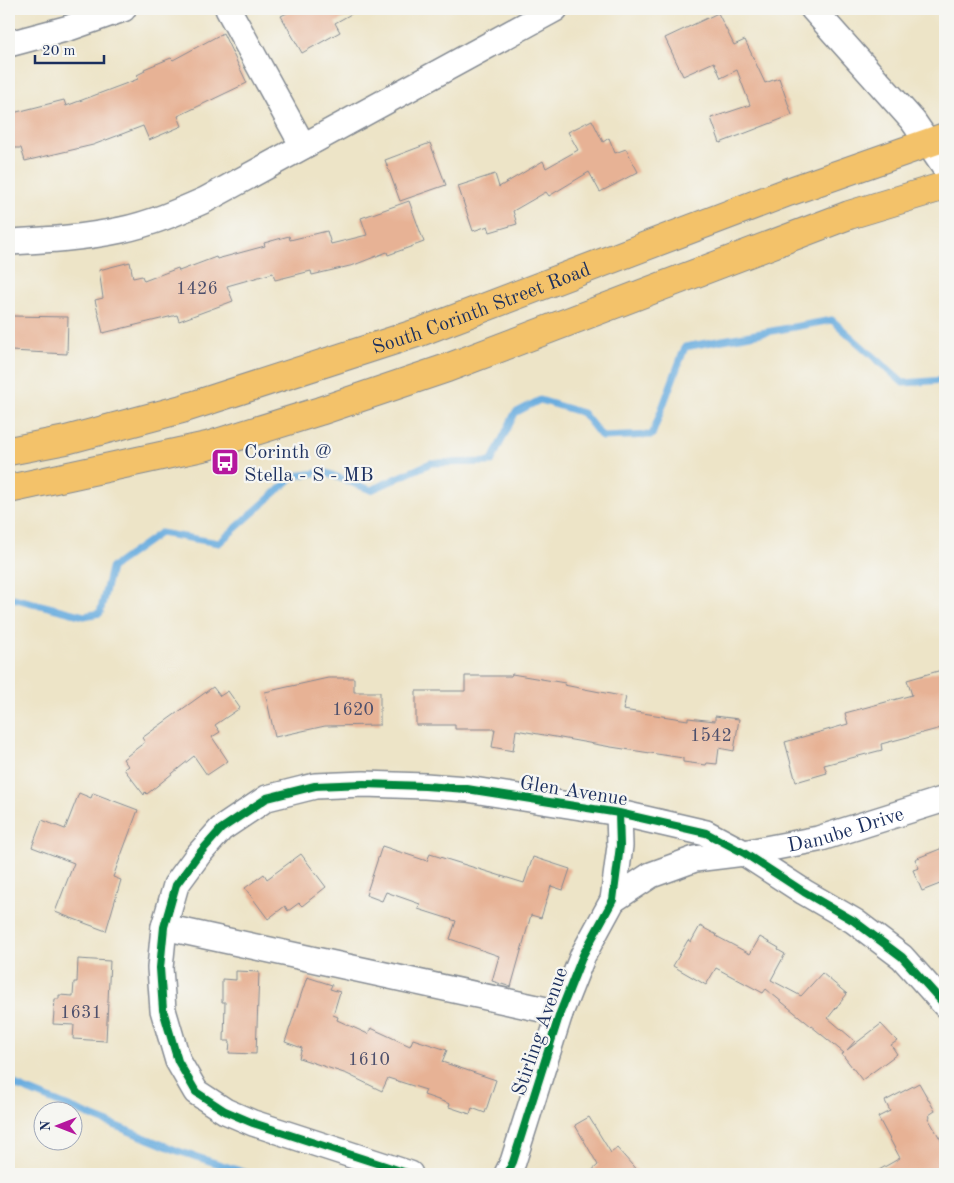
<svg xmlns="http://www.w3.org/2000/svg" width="954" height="1183" font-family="'Old Standard TT',serif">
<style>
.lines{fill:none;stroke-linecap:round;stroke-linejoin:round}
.stream{stroke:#6baddf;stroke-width:7}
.building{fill:#e7b295}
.minor-casing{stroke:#848a92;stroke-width:28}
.major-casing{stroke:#848a92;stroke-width:30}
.minor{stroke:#fff;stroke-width:25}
.major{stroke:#f3c26a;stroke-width:28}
.cycleway-casing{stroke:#f6f6f2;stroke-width:11}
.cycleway{stroke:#00873e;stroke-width:8}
.labels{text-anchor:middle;stroke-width:4.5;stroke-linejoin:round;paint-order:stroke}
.number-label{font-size:18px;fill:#4e506c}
.street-label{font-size:20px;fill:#1b2f5e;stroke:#f6f6f2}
.poi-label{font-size:20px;fill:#1b2f5e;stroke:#f6f6f2;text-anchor:start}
</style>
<rect width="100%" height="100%" fill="#f6f6f2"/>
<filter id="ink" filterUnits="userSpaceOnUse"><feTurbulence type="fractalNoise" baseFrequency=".02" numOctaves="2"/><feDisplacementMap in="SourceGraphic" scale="10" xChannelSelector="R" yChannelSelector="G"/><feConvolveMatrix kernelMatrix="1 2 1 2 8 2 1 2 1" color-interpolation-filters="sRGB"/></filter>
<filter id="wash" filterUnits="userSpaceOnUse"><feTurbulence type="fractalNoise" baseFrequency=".0096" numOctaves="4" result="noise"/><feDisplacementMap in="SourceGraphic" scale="20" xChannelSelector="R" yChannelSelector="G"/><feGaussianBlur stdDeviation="1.12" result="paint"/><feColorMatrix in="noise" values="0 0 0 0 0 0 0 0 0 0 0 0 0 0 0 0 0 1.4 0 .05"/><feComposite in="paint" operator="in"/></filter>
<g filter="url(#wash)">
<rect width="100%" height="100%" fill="#ede4c7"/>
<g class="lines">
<path class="stream" d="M9,597l75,19 16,-3 11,-45 49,-35 59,10 75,-67 30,-4 47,18 60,-27 60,-1 24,-49 25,-13 43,13 19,24 50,-2 33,-88 147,-27 71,63 42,-3
M9,1078l8,8 161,65 72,23"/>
</g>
<g id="blocks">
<path class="building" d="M295,9h65l-25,14 5,9 -38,21 -21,-37z
M718,13l16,32 11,-5 20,43 14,-5 13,37 -72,28 -9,-25 39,-13 -13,-35 -16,8 -7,-16 -31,14 -18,-38z
M223,33l24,50 -69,33 4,10 -33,14 -6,-14 -50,19 -68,16 -4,-13h-12v-34l55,-14 2,6 72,-27 -1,-4 8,-4 -1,-2 27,-11 2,2z
M592,120l11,22 6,-4 6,15 11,-4 12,23 -38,20 -11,-20 -40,24 -3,-4 -33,19 4,13 -27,8 -2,-6 -15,5 -15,-45 37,-12 4,13 44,-26 3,7 32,-18 -10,-18z
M430,143l16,42 -46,16 -15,-41z
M409,201l15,41 -36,13 -1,-3 -33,13 -42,10 -1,-4 -36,9 -2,-7 -46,13 6,15 -54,20 -2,-6 -74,18 -8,-33 8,-2 -4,-28 31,-8 3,16 9,-2 2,5 34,-13 1,3 37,-14 1,2 48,-13 -1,-3 25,-7 1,4 37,-9 4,13 36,-9 -6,-17z
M12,316l56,1 -1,37 -56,-3z
M945,669v58l-64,17 1,6 -58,15 3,8 -31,9 -11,-40 63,-18 -3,-11 67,-18 -5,-15z
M512,674l53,9 -1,2 62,12 -3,13 65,10v-2l27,3v-5l24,3 -5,32 -15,-3 -2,16 -10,-1 -1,2 -23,-3v-4l-72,-11 -95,-17 -3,21 -21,-4 3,-18h-40v-4h-39v-34h49v-15h46z
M328,678h26v14h26v33l-55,1 -50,11 -10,-45z
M213,687l7,9 8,-5 12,17 -25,17 5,7 -8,5 16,24 -21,14 -13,-19 -47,38 -2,-2 -1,3 -20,-26 4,-3 -5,-7 22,-17 -3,-4z
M79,793l12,5 2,-5 45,17 -25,67 8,3 -15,51 -51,-19 19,-49 -42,-16 10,-27 23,9z
M382,846l45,15 3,-7 94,29 9,-26 37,12 -7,21 -12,-4 -10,32 -10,-3 -20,72 -19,-6 7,-25 -49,-17 6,-18 -38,-12 2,-5 -34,-12 -4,9 -16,-6z
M945,847v35l-23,9 -9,-21 6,-2 -4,-9z
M301,854l25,33 -24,19 -3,-3 -11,8 -3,-5 -17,13 -23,-31 19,-14 3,5z
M700,926l17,9 -1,1 34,18 10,-17 19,11 -1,2 7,4 -14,26 30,16 21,-23 25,21 -19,24 27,23 -8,9 34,-26 16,17 -6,4 6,9 -35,26 -20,-26 2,-1 -78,-64 -3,4 -47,-25 -10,17 -33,-19 15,-26 3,2z
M78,959l32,2 -4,80 -33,-2 1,-14 -21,-1 2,-25h4v-4l14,1 1,-14h3z
M236,971l23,1 -3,82 -27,-1 1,-12h-6l1,-39h-3v-23l14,1z
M307,977l25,8 -2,4 10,3 -7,23 5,2 -1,3 31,14 3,-6 39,18 3,-7 34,11 -5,12 54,18 -11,33 -13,-5 -2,6 -21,-7 1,-3 -26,-9 2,-5 -38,-12 -6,13 -35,-17 -48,-16 3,-10 -17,-6z
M919,1083l16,28 -6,4 1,2 -2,1 17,29v19l-13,8h-60l28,-16 -22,-41 12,-6 -5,-10z
M589,1117l22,36 6,-5 23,26h-52l10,-9 -23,-40z"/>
</g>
</g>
<g filter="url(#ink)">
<use href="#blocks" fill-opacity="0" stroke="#848a92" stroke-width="1"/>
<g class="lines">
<defs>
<g id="minor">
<path d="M228,9l75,137"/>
<path d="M813,9l100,112 32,47"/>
<path d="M9,44l60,-16 54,-19"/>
<path d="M9,242c37,-2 75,-4 112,-12 29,-6 57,-18 84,-30l350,-191"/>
<path id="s1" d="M613,900l38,-25 44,-16 49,-6 74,-14 127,-40"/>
<path d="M164,927l396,86"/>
<path d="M410,1174l-157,-51 -28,-12 -29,-19 -18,-31 -15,-51 -3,-42 4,-41 12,-42 22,-30 23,-26 46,-31 48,-12 49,-2 61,2 42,3 152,24 87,20 38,20 60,39 50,29 48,36 43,48"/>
<path d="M507,1174l6,-12 47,-149 23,-58 30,-55 7,-54 -1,-33"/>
</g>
<g id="major">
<path id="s2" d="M9,451l57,-11 116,-31 238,-77 368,-140 157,-55"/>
<path d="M9,489l198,-43 113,-35 127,-43 402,-153 96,-29"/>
</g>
</defs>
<use href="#minor" class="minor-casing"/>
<use href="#major" class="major-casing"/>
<use href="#minor" class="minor"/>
<use href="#major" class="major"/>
<defs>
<path id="cycleway" d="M410,1174l-157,-51 -28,-12 -29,-19 -18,-31 -15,-51 -3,-42 4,-41 12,-42 22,-30 23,-26 46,-31 48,-12 49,-2 61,2 42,3 152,24 87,20 38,20 60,39 50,29 48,36 43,48
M507,1174l6,-12 47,-149 23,-58 30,-55 7,-54 -1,-33"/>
</defs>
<use href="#cycleway" class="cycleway-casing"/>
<use href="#cycleway" class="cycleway"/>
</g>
</g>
<defs>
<symbol id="bus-square" viewBox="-11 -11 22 22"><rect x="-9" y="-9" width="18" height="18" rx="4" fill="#b5179e" stroke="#f6f6f2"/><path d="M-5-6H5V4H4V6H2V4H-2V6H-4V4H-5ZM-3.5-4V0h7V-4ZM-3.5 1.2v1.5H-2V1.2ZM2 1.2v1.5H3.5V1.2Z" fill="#fff"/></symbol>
</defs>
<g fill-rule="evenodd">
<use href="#bus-square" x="209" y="446" width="32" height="32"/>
</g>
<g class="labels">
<g class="number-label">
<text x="197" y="294">1426</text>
<text x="353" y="715">1620</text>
<text x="711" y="741">1542</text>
<text x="81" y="1018">1631</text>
<text x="369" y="1065">1610</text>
</g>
<g class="street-label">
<text dy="7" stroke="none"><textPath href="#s2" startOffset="494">South Corinth Street Road</textPath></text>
<text transform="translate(574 790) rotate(9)" y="7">Glen Avenue</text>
<text dy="7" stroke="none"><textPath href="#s1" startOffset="246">Danube Drive</textPath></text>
<text transform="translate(539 1031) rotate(-71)" y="7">Stirling Avenue</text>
</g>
<g class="poi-label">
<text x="244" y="458">Corinth @<tspan x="244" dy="23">Stella - S - MB</tspan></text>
</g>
</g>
<rect width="954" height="1183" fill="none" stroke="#f6f6f2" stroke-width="30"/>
<g transform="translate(58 1126) rotate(270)"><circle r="24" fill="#f6f6f2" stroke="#9ea6b7"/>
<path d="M0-4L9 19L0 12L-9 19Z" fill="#b5179e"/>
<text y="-8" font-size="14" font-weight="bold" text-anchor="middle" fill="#1b2f5e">N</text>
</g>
<path d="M35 55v8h69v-8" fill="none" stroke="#1b2f5e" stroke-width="2.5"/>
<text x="42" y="55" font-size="15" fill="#1b2f5e" stroke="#f6f6f2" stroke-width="4" paint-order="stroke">20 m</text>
</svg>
